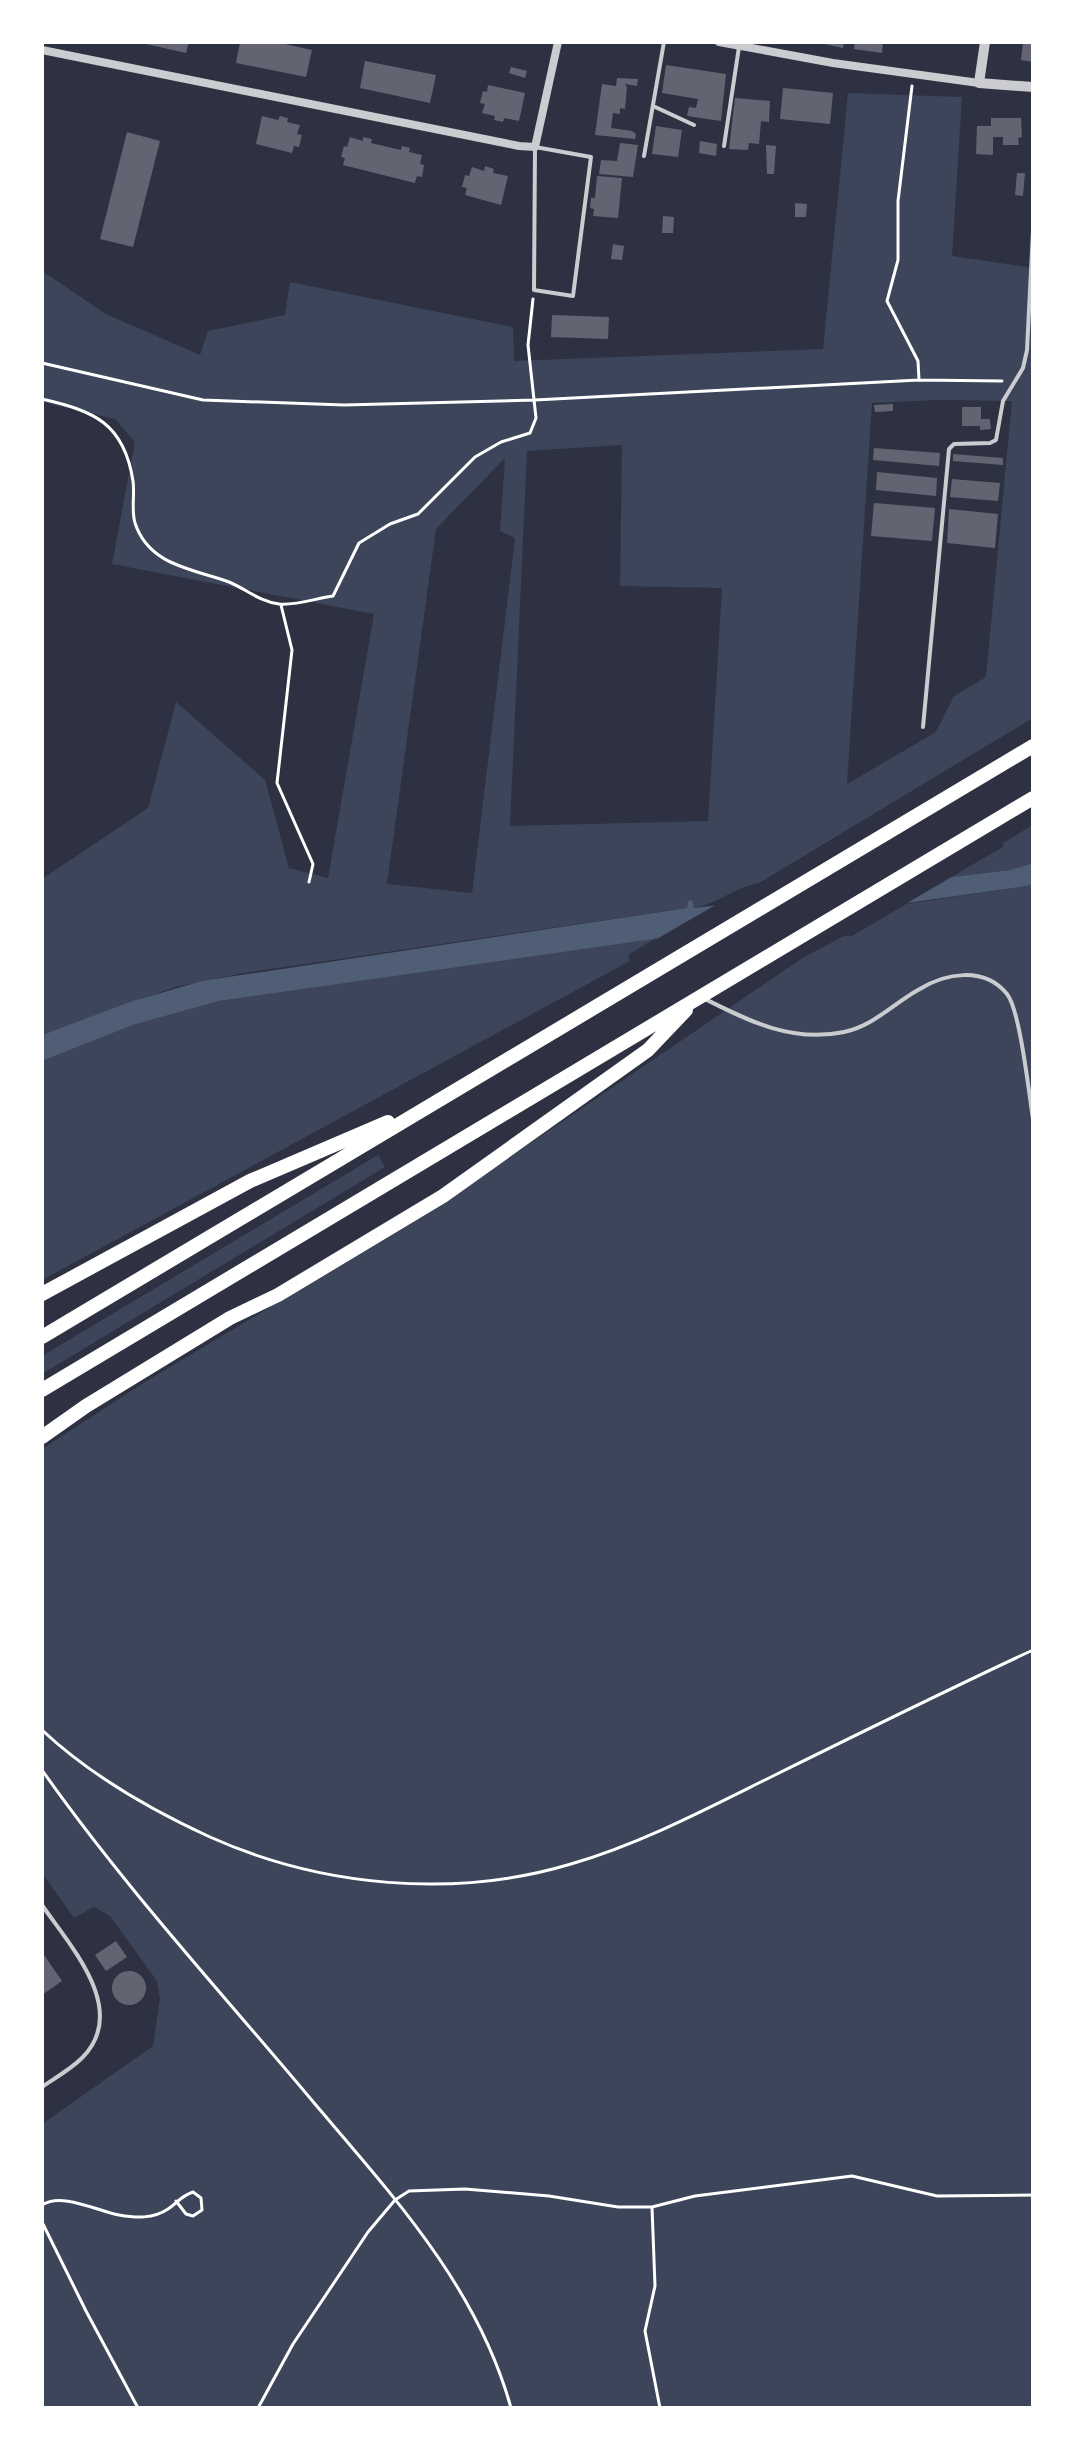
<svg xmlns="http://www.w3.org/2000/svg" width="1075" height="2450" font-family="'Noto Sans',sans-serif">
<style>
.green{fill:#3c4559;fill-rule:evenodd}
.water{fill:#4f5d75}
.pier{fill:#2d3142}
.building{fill:#626471}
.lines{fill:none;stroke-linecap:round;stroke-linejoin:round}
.path{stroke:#fff;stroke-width:3}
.service{stroke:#caccd0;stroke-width:4}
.minor{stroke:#caccd0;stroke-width:8}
.tertiary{stroke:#caccd0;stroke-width:10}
.motorway{stroke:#fff;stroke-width:14}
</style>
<rect width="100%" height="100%" fill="#2d3142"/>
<path class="green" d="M848,93l114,4 -10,159 81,12v450l-274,165c-24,4 -41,21 -66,25l-5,-7 -1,7 -443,65 -69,14 -133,48v-156l106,-71 28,-106 89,78 24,88 39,10 46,-264 -262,-50 23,-122 -20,-23 -73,-17v-131l64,43 94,41 8,-24 77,-16 5,-33 223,45 1,34 309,-12zM937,400l75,1 -26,276 -32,19 -18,36 -89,52 25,-381zM622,445l-2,141 102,2 -14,233 -198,5 17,-375zM505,458l-5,73 15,7 -43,355 -85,-9 49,-355z
M1033,825v38l-23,7 -59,7 52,-30v-4z
M1033,885v1523h-991v-284l111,-78 7,-47 -3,-18 -47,-65 -16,-9 -20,11 -32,-45v-424l103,-67 289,-173 370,-252 40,-21h8l54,-32z
M658,937l-30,18 2,6 -588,319v-219l91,-36 86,-24z
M378,1155l7,12 -343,207v-18z"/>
<path class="water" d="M1033,863v22l-814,116 -86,24 -91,36v-26l88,-33 72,-21 485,-73 1,-7 4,-1 2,8 316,-38z"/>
<path class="pier" d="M960,872l-63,37 -247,34 74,-43z"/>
<path class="building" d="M137,42h52l-3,11z
M240,42h36l36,8 -6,27 -70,-14z
M815,42h29l-1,6z
M855,42h28l-1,11 -28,-4z
M1023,42h10v20l-12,-2z
M365,61l71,14 -6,28 -70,-15z
M666,65l60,9 -5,47 -34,-5 2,-9 7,1 2,-9 -36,-6z
M511,67l16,4 -2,7 -16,-5z
M617,78l21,1 -1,7 -12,-2 2,3 -2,22 -5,-1v6l-7,-1 -2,15 21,3 4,3 -1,5 -40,-4 7,-51 14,2z
M488,85l37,8 -6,28 -15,-3 -1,4 -9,-2 1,-4 -13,-3 3,-9 -5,-1 3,-12 4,1z
M783,88l50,5 -3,31 -50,-5z
M735,98l35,3 -1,21 -8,-1 -2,23 -10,-1 -1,7 -19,-1z
M262,116l16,4 2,-4 8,2 -1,4 13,3 -3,9 5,1 -3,12 -5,-1 -2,7 -36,-9z
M991,118h30l1,19 -4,1 1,7h-16v-8h-10v18l-17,-1 1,-28h14z
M656,126l26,4 -4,27 -26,-3z
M127,132l33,9 -27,106 -33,-8z
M350,137l13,4v-4l9,2 -1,4 30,7 1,-4 8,2 -1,4 13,3 -2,9 4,1 -2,12 -5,-1 -2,7 -72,-18 2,-7 -4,-1 3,-11 3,1z
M700,141l17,3 -1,12 -17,-3z
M620,143l18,2 -5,32 -34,-3 2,-14 16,1z
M766,145l10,1 -2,28h-7z
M485,166l9,3 -1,4 15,3 -7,29 -36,-10 2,-7 -5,-1 3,-12 4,1 3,-9 12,4z
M1017,173h8l-2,23 -8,-1z
M597,176l25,2 -4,40 -25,-2 1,-7 -4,-1 1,-10h4z
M795,203l12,1 -1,13h-11z
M663,216l11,1 -1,16h-11z
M613,244l11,2 -2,14 -11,-1z
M552,315l57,2 -1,22 -57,-2z
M893,404v7l-18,1 -1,-7z
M962,407h19v12h9l1,10 -11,1v-4h-18z
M874,448l66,5 -1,13 -66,-6z
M953,454l50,4v7l-50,-4z
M877,472l60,6 -1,18 -60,-6z
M952,479l48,4 -2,18 -48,-4z
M874,503l61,5 -3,33 -61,-5z
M949,509l49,5 -3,34 -48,-5z
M116,1941l11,16 -21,14 -11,-16z
M42,1952l20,29 -20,14z
M112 1988a17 17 0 1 1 34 0a17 17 0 1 1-34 0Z"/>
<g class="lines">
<path class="path" d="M912,86l-14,115v59l-11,41 31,60 1,19
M42,363l161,37 141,5 191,-5 384,-20 83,1
M42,399c52,12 82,24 91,82 2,13 -2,29 2,42 14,43 59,46 94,59 17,7 31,20 50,22 16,2 38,-6 54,-8l26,-53 31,-19 28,-10 57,-57 26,-15 29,-9 6,-15 -8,-73 5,-46
M281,605l11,45 -15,133 36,81 -4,18
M42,1730c49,46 107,79 168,107 111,50 244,62 361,27 72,-21 139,-57 206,-90 85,-42 170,-84 256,-124
M42,1770c83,118 181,224 273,334 79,93 163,184 196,304
M42,2205c20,-13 55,6 77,10 17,3 34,4 49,-6 9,-6 13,-13 25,-17l8,6 1,12 -9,6 -7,-2 -10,-13
M652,2207l3,79 -10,45 15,77
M42,2222l44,89 52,97
M258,2408l35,-64 75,-112 27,-32 14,-9 56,-2 84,7 69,11h34l43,-11 157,-20 85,20 96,-1"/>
<path class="service" d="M653,106l41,19
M724,146l15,-99
M535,147l56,10 -18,139 -39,-6z
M644,156l20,-114
M923,727l26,-278 5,-5 36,-1 6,-3 7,-39 20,-33 4,-18 6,-119
M705,999c44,22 87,44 139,33 29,-6 49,-28 74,-42 27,-17 66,-24 89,4 13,16 22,100 26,125
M42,1905c28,41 88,105 40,153 -11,11 -27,20 -40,29"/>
<path class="minor" d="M719,42l114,21 146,20
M42,50l477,96 16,1 23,-105"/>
<path class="tertiary" d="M985,42l-6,41 54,4"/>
<path class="motorway" d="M42,1294l208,-113 138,-59
M42,1337l991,-591
M42,1390l991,-592
M42,1437l44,-31 144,-88 48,-23 165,-99 205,-146 38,-40"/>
</g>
<rect width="1075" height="2450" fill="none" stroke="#ffffff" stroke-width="88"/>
</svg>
